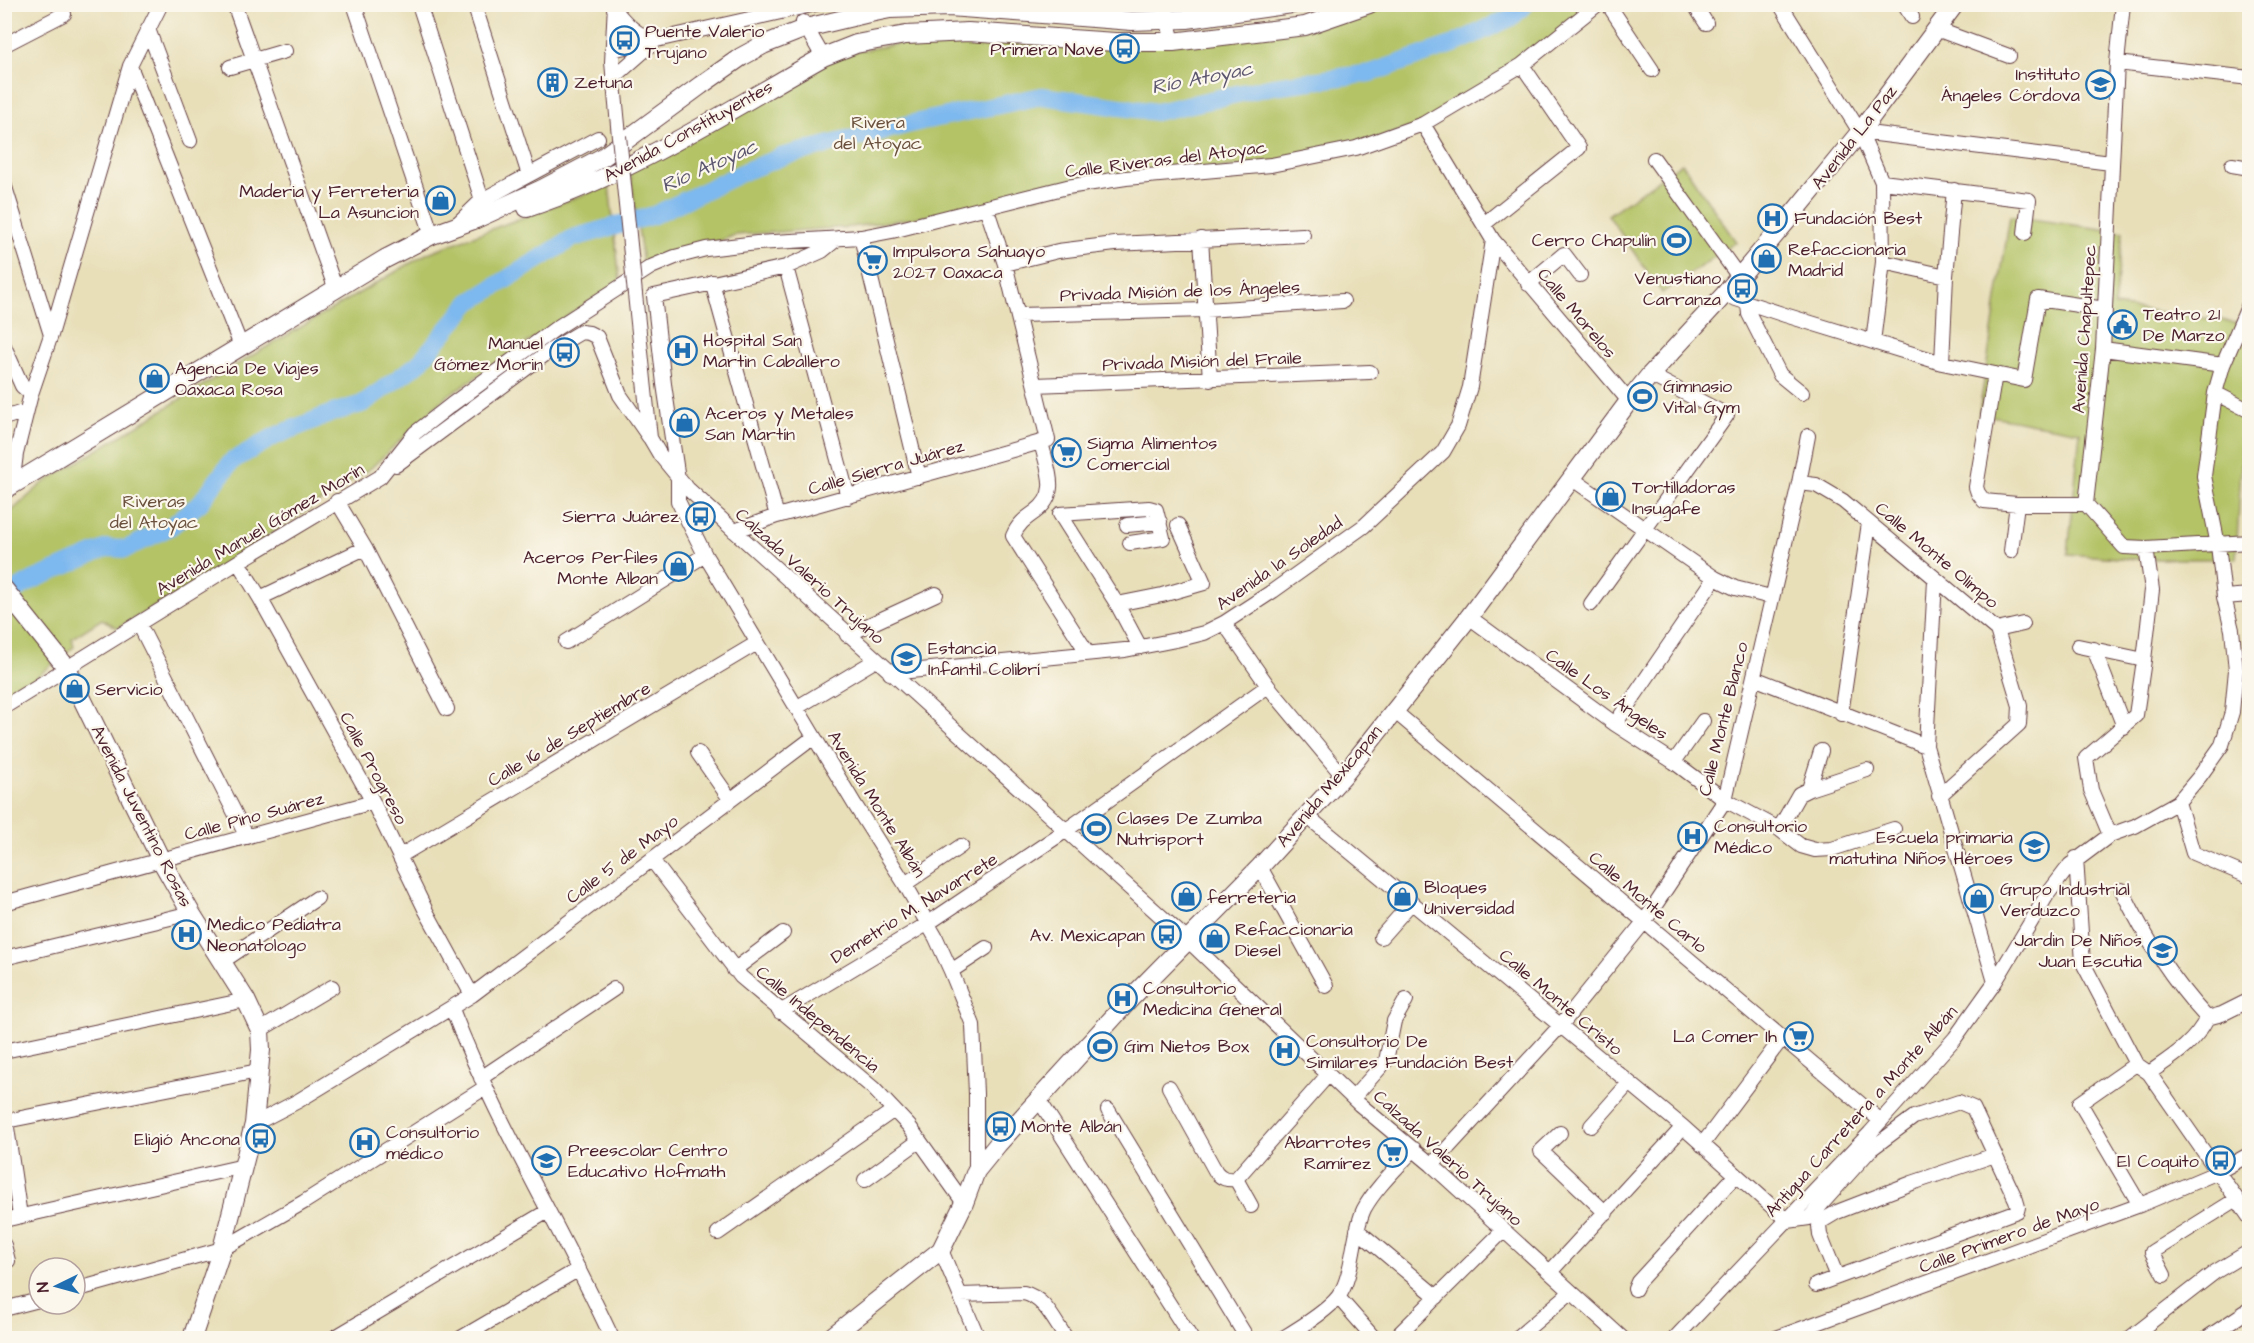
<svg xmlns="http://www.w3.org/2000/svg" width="2254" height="1343" font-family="'Architects Daughter',sans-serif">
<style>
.green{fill:#b4c366;stroke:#7f7148;stroke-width:1.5}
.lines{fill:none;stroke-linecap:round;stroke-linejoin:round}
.river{stroke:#7db8ee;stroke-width:18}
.minor-casing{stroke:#623c40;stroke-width:16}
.major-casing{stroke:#623c40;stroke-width:20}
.minor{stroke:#fff;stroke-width:14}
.major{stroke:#fff;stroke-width:18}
.minor-bridge-casing{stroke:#623c40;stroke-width:16;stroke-linecap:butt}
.minor-bridge{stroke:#fff;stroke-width:14}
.labels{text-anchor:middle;stroke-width:4.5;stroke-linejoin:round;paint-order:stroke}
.poi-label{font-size:18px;fill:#4a1f2b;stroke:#fbf7ec;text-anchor:start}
.park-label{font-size:18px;fill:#6a503d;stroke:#fbf7ec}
.street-label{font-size:18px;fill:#4a1f2b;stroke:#fbf7ec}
.water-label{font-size:20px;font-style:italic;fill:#5c556f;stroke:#fbf7ec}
</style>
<rect width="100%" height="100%" fill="#fbf7ec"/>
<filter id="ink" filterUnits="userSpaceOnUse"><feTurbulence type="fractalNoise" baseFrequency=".0167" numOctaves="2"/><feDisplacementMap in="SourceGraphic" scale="12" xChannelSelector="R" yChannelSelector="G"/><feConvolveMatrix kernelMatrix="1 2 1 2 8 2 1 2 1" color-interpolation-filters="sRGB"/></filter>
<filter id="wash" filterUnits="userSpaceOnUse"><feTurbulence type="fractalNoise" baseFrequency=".008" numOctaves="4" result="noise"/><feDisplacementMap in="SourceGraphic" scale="24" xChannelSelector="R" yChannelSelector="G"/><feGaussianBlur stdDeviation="1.35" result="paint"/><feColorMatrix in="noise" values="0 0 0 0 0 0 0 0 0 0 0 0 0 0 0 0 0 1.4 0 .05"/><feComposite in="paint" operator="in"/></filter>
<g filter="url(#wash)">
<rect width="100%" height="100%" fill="#e8dfb9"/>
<path class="green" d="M1359,5h239l-76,60 -99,59 -117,36 -180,18 -142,30 -133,19 -116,8 -91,36 -14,-100 193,-114 145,-25 147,10 190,-16z
M1682,163l54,79 -74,51 -54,-78z
M609,185l11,96 -173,115 -76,72 -169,111 -84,49 -16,-9 -30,19 2,9 -3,2 -53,43 -13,8v-183l38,-34 203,-124 182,-106z
M2010,216l113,16 -9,74 135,18 -13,235h-105l-63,-5 12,-122 -101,-18z"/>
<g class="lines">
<path class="river" d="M4,597l29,-17 74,-32 19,1 44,-22 30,-24 32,-42 43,-25 57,-23 30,-9 56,-40 52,-62 103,-64 81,-23 94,-45 36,-14 134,-34 124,-26 114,16 117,-26 98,-13 83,-29 58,-27 14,-13"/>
</g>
</g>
<g filter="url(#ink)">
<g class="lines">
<defs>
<path id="minor" d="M234,4l101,283
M354,4l78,231
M419,4l63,196
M474,4l55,171
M615,4l-3,58 7,74
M1103,4l8,15
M1167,4l-1,10 7,28
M1608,4l44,66
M1694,4l12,19
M1780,4l80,128 22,50 1,80 -10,80
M1904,4l8,13
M2123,4l-6,59 -14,286 -17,155 38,43 22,1 104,-6
M614,9c13,16 22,25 41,32
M803,22l20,35
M148,29l42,112
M1936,29l73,27
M4,45l60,-31 -4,-10
M612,50l204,-46
M2117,63l133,15
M130,66l111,280
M230,67l55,-16
M612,79l41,-36
M1423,124l70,116 136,161
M1860,132l251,31
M1654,159l85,118
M2232,165l18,3
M1882,182l147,18 -4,33
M4,184l47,151
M1484,224l95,-76 -57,-83
M456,225l26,-25 116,-62
M861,237l58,240
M838,238l-16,13 -36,16 -132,29 10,88 14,95v22l27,54 150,250 50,79 31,54 15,33 22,54 3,69v77
M1201,239l9,141
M1883,262l63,14
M1005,264l53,-13 57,-7 188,-9
M786,267l62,230
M712,282l65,234
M1528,284l36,-30 16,21
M635,294l15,144 10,17 28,34 507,458 164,157 73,61 190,173
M1724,295l61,20 157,48 82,17 14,-81 67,10
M1748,304l1,10 31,61 22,18
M1019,315l187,-5 137,-9
M4,346l18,40 9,8
M2103,349l120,16
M1942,363l4,-87 8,-86
M1995,374l-19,113 2,6 6,8 33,3h69
M1035,385l335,-13
M2215,393l35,18
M4,418l22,-7
M1041,442c6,27 20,51 -6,70 -10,7 -17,12 -22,24l74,116
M396,465l155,-115 30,-18 8,1 8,4 23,58 29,42
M1571,478l144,100 20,10 36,9
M18,482l-4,-12 2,-16 15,-60 20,-59 79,-269 31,-62
M1799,483l17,2 27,16 154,129 23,76 -1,18 -80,72
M337,501l28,47 82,161
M1127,525l33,-3
M734,531l43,-15 271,-76 -43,-176 -19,-57
M1130,543l33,-5 -7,-28 -7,-2 -89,6 57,90 23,43
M2011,551l6,-47
M238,562l22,36 113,204 53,109 46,84
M1935,580l-9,166 69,236
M2224,597l26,-2
M260,598l105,-50
M1117,604l45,-9 42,-12 -26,-58
M1591,604l136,-189 -77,-40
M1469,617l146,107 59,38 51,38 54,29 22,17 14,4 17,-1 62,-20
M1224,623l44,63 75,90
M139,624l108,213
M1997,630l26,-6
M847,635l89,-41
M566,642l139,-87
M2078,646l66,14
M2094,649l30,78
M890,673l235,-23 51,-10 28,-7 20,-10 49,-32 91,-65 79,-74 15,-26 12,-39 23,-147
M1754,678l172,68
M4,707l234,-145 142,-85 35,-44 36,-28 104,-76 96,-62 24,-10 31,-8 51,-6 104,-6 31,-6 175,-44 59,-9 145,-13 85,-17 67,-24 99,-59 76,-61
M796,708l80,-48
M1393,710l488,411
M1841,714l28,-191
M1615,724l100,-146
M698,753l32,46
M1674,762l29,-41
M1809,789l12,-38
M2178,802l15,51 57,24
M1307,816l376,311 105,94 21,-3 62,-69 43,-32 45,-15 14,6 43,92 2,7 -1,4 -201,74
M1779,829l20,-35 10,-5 58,-19
M2110,835l-19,-45 -5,-32 50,-43 8,-55 8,-70 -6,-42
M400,856l357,-213
M2076,858l7,105 53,101 13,9 101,145
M652,860l89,117 132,111 36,38 55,77
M1260,867l66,119
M905,884l56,-38
M2122,890c22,46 50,90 85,128
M4,903l369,-101
M1381,937l31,-35
M4,958l187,-45
M223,961l94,-63
M734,970l49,-37
M951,971l35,-23
M452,1009c44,114 109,218 160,329
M780,1012l147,-88 138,-93 203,-145
M260,1030l72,-43
M4,1051l242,-51
M2136,1064l-56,39 60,102
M2149,1073c23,-16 45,-29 58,-55l15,-4 28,-14
M481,1078l133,-89
M1169,1087l47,85c6,7 11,8 20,7
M1353,1098l33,-37 8,-40 12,-21
M1039,1100l152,238
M1108,1110l139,228
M254,1124l44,-23 174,-106 342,-258
M1591,1126l38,-43
M1560,1133l-19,18 65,62
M1702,1145l81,-108
M1432,1165l129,-140 83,-103 81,-122 74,-317 9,-47
M1236,1179l92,-104
M1236,1179l15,27
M865,1180l54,-39
M20,1216l-14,-95 252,-50
M4,1220l240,-54
M1357,1230l80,67
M718,1233l176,-123
M4,1245l4,16
M941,1250l37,88
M1550,1272l133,-145
M2164,1275l-12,-23 85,-53
M1837,1277l-17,-42 -1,-9 3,-5 15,-9 75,-29 83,-28
M1635,1289l3,-7 98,-107
M75,1290l147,-41 82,-47 182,-115
M961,1295l63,-2c21,5 30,28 42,45
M1338,1297l36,41
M4,1309l35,-9
M334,1338l214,-127
M461,1338l118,-69
M1283,1338c15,-9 44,-27 55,-41 16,-21 14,-63 26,-88 12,-22 33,-41 50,-60
M1395,1338l108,-107
M1517,1338l54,-46
M1675,1338l195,-205 85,-95 40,-56 52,-87 23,-30 40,-30 25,-9 43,-24 22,-26 22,-31 10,-33 4,-42 -4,-40 -8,-33 -6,-52 -14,-69 11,-83 8,-28 27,-63
M1776,1338l364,-133 78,-33 32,-18
M2130,1338l85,-66 35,-21
M2207,1338l43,-29"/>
<path id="major" d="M527,208c106,-35 200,-97 296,-151l33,-13 21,-4 29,-5 62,-3 147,10h58l132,-16 64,-22
M4,490l381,-231 47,-24 44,-16 66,-30 61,-32 98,-72 40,-28 22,-12 43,-17 59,-14 25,-5 59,-2 183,14 55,-2 105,-15
M4,589l63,79 94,192 30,53 55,87 14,30 1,20 -7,74 -32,125 -30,89
M830,1338l111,-88 23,-47 12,-32 22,-27 133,-146 129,-131 83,-91 126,-159 160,-216 21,-26 74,-80 73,-86 63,-77 95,-128"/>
</defs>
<use href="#minor" class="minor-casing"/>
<use href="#major" class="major-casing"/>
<use href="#minor" class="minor"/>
<use href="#major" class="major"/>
<defs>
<path id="minor-bridge" d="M619,136l16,158"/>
</defs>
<use href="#minor-bridge" class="minor-bridge-casing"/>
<use href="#minor-bridge" class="minor-bridge"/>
</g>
</g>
<defs>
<symbol id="bus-ring" viewBox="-11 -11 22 22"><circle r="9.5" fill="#fbf7ec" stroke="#1f6fb2" stroke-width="1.5"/><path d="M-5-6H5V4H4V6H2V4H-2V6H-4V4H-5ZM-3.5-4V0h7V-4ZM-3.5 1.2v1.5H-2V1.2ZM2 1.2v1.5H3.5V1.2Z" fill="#1f6fb2"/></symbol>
<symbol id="building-ring" viewBox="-11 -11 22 22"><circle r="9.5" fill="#fbf7ec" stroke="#1f6fb2" stroke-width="1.5"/><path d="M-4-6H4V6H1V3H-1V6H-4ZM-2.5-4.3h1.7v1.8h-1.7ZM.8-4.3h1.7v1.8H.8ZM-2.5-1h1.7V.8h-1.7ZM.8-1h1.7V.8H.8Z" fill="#1f6fb2"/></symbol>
<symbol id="school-ring" viewBox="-11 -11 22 22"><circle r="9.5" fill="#fbf7ec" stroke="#1f6fb2" stroke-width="1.5"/><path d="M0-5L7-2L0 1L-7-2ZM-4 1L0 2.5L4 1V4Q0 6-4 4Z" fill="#1f6fb2"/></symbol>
<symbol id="shop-ring" viewBox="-11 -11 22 22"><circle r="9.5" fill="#fbf7ec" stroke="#1f6fb2" stroke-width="1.5"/><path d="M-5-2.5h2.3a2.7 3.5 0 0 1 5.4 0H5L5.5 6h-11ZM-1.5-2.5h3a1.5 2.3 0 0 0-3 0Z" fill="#1f6fb2"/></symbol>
<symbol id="hospital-ring" viewBox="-11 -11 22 22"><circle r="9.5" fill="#fbf7ec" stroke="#1f6fb2" stroke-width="1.5"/><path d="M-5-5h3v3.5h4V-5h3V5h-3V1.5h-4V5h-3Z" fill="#1f6fb2"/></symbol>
<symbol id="stadium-ring" viewBox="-11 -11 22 22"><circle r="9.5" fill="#fbf7ec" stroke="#1f6fb2" stroke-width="1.5"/><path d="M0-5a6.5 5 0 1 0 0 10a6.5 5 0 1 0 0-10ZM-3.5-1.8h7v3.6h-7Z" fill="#1f6fb2"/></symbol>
<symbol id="supermarket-ring" viewBox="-11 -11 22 22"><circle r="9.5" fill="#fbf7ec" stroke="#1f6fb2" stroke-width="1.5"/><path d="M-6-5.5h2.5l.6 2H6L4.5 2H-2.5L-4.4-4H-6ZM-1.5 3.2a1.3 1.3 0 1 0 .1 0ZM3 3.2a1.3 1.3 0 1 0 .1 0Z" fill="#1f6fb2"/></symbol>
<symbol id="civic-ring" viewBox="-11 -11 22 22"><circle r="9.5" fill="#fbf7ec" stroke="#1f6fb2" stroke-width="1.5"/><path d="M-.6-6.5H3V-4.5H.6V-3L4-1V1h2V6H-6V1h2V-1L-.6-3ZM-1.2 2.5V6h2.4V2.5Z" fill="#1f6fb2"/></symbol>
</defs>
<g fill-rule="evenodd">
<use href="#bus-ring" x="608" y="24" width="33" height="33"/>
<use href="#bus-ring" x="1108" y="32" width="33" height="33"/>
<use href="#building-ring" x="536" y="66" width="33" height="33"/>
<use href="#school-ring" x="2084" y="68" width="33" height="33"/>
<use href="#shop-ring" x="424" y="184" width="33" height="33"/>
<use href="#hospital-ring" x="1756" y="202" width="33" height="33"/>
<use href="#stadium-ring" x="1660" y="224" width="33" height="33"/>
<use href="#shop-ring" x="1750" y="242" width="33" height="33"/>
<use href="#supermarket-ring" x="856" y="244" width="33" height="33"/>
<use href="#bus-ring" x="1726" y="272" width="33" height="33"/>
<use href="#civic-ring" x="2106" y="308" width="33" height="33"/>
<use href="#hospital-ring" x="666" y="334" width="33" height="33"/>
<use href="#bus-ring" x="548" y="336" width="33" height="33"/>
<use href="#shop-ring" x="138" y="362" width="33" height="33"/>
<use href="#stadium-ring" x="1626" y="380" width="33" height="33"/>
<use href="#shop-ring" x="668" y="406" width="33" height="33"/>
<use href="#supermarket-ring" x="1050" y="436" width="33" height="33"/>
<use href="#shop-ring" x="1594" y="480" width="33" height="33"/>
<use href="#bus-ring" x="684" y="500" width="33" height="33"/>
<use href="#shop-ring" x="662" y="550" width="33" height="33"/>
<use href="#school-ring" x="890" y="642" width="33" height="33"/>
<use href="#shop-ring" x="58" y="672" width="33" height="33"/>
<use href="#stadium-ring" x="1080" y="812" width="33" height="33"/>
<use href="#hospital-ring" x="1676" y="820" width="33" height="33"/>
<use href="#school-ring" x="2018" y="830" width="33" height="33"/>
<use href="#shop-ring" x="1170" y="880" width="33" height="33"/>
<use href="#shop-ring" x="1386" y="880" width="33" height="33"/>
<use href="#shop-ring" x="1962" y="882" width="33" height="33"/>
<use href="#hospital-ring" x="170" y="918" width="33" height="33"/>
<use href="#bus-ring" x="1150" y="918" width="33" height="33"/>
<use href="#shop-ring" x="1198" y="922" width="33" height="33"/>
<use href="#school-ring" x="2146" y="934" width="33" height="33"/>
<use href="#hospital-ring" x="1106" y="982" width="33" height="33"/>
<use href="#supermarket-ring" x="1782" y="1020" width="33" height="33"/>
<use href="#stadium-ring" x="1086" y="1030" width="33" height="33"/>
<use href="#hospital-ring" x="1268" y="1034" width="33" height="33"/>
<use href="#bus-ring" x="984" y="1110" width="33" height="33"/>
<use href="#bus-ring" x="244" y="1122" width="33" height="33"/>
<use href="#hospital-ring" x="348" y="1126" width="33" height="33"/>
<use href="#supermarket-ring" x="1376" y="1136" width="33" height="33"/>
<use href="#school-ring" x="530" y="1144" width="33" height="33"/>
<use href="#bus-ring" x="2204" y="1144" width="33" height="33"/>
</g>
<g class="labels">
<g class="poi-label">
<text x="645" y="37">Puente Valerio<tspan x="645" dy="21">Trujano</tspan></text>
<text x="1104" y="55" text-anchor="end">Primera Nave</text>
<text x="2080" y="80" text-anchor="end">Instituto<tspan x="2080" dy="21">Ángeles Córdova</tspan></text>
<text x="574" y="88">Zetuna</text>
<text x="419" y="197" text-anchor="end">Maderia y Ferreteria<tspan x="419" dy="21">La Asuncion</tspan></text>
<text x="1794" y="224">Fundación Best</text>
<text x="1656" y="246" text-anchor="end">Cerro Chapulín</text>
<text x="1788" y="255">Refaccionaria<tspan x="1788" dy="21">Madrid</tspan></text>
<text x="893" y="257">Impulsora Sahuayo<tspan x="893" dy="21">2027 Oaxaca</tspan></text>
<text x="1721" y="284" text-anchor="end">Venustiano<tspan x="1721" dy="21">Carranza</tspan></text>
<text x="2143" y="320">Teatro 21<tspan x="2143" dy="21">De Marzo</tspan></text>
<text x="703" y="346">Hospital San<tspan x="703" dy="21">Martin Caballero</tspan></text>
<text x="543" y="349" text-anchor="end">Manuel<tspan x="543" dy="21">Gómez Morin</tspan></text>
<text x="175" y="374">Agencia De Viajes<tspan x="175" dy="21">Oaxaca Rosa</tspan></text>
<text x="1663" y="392">Gimnasio<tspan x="1663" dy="21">Vital Gym</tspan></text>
<text x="705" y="419">Aceros y Metales<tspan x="705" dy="21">San Martín</tspan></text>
<text x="1087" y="449">Sigma Alimentos<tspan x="1087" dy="21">Comercial</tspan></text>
<text x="1632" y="493">Tortilladoras<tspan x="1632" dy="21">Insugafe</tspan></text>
<text x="679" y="522" text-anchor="end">Sierra Juárez</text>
<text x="658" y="563" text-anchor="end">Aceros Perfiles<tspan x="658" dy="21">Monte Alban</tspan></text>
<text x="928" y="654">Estancia<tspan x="928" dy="21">Infantil Colibrí</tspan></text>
<text x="95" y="695">Servicio</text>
<text x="1117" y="824">Clases De Zumba<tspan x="1117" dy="21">Nutrisport</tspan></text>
<text x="1714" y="832">Consultorio<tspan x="1714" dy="21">Médico</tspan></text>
<text x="2013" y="843" text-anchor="end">Escuela primaria<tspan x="2013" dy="21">matutina Niños Héroes</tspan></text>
<text x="1424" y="893">Bloques<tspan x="1424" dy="21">Universidad</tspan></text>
<text x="2000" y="895">Grupo Industrial<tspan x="2000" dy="21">Verduzco</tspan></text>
<text x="1207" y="903">ferreteria</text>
<text x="207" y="930">Medico Pediatra<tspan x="207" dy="21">Neonatologo</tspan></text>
<text x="1235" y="935">Refaccionaria<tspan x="1235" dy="21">Diesel</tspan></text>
<text x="1145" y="941" text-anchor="end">Av. Mexicapan</text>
<text x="2142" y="946" text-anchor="end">Jardin De Niños<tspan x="2142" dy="21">Juan Escutia</tspan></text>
<text x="1143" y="994">Consultorio<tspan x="1143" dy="21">Medicina General</tspan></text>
<text x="1777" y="1042" text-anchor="end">La Comer Ih</text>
<text x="1306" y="1047">Consultorio De<tspan x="1306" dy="21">Similares Fundación Best</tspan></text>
<text x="1124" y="1052">Gim Nietos Box</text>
<text x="1021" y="1132">Monte Albán</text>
<text x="386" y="1138">Consultorio<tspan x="386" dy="21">médico</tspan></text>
<text x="240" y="1145" text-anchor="end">Eligió Ancona</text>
<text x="1371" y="1148" text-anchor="end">Abarrotes<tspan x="1371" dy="21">Ramírez</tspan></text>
<text x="568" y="1156">Preescolar Centro<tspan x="568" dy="21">Educativo Hofmath</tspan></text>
<text x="2199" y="1167" text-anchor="end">El Coquito</text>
</g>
<g class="park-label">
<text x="878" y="128">Rivera<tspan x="878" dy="21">del Atoyac</tspan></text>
<text x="154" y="507">Riveras<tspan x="154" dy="21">del Atoyac</tspan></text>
</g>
<g class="street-label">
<text transform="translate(688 131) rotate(-29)" y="6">Avenida Constituyentes</text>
<text transform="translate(1854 137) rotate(-52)" y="6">Avenida La Paz</text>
<text transform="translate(1166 159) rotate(-7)" y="6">Calle Riveras del Atoyac</text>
<text transform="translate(1180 291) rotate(-2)" y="6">Privada Misión de los Ángeles</text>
<text transform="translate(1577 313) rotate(50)" y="6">Calle Morelos</text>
<text transform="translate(2084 329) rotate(-86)" y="6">Avenida Chapultepec</text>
<text transform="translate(1202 361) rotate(-2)" y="6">Privada Misión del Fraile</text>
<text transform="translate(886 467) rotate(-16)" y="6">Calle Sierra Juárez</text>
<text transform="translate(260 529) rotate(-31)" y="6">Avenida Manuel Gómez Morín</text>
<text transform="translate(1937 555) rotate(40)" y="6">Calle Monte Olimpo</text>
<text transform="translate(1279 563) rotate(-35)" y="6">Avenida la Soledad</text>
<text transform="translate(810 576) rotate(42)" y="6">Calzada Valerio Trujano</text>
<text transform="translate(1607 694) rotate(35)" y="6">Calle Los Ángeles</text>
<text transform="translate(1723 719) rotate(-76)" y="6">Calle Monte Blanco</text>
<text transform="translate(569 734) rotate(-31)" y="6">Calle 16 de Septiembre</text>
<text transform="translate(374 768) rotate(62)" y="6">Calle Progreso</text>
<text transform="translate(1329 786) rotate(-50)" y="6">Avenida Mexicapan</text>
<text transform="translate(877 804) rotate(58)" y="6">Avenida Monte Albán</text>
<text transform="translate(142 816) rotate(63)" y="6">Avenida Juventino Rosas</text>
<text transform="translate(254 816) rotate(-15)" y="6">Calle Pino Suárez</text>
<text transform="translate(622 859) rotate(-37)" y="6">Calle 5 de Mayo</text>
<text transform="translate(1648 902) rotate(40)" y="6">Calle Monte Carlo</text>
<text transform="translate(914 908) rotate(-32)" y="6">Demetrio M. Navarrete</text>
<text transform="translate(1561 1002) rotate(40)" y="6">Calle Monte Cristo</text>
<text transform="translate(818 1019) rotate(40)" y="6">Calle Independencia</text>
<text transform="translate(1861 1111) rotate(-48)" y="6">Antigua Carretera a Monte Albán</text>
<text transform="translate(1448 1158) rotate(42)" y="6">Calzada Valerio Trujano</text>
<text transform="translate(2009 1235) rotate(-20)" y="6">Calle Primero de Mayo</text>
</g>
<g class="water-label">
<text transform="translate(1202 77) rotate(-11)" y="7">Río Atoyac</text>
<text transform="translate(709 165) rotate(-24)" y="7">Río Atoyac</text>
</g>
</g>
<rect width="2254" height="1343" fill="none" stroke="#fbf7ec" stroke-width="24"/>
<g transform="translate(57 1286) rotate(265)"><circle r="28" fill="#fbf7ec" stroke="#b4a19f" stroke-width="1.5"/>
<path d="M0-4.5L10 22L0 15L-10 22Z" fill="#1f6fb2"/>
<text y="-9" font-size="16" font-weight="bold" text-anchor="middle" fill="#4a1f2b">N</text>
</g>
</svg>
